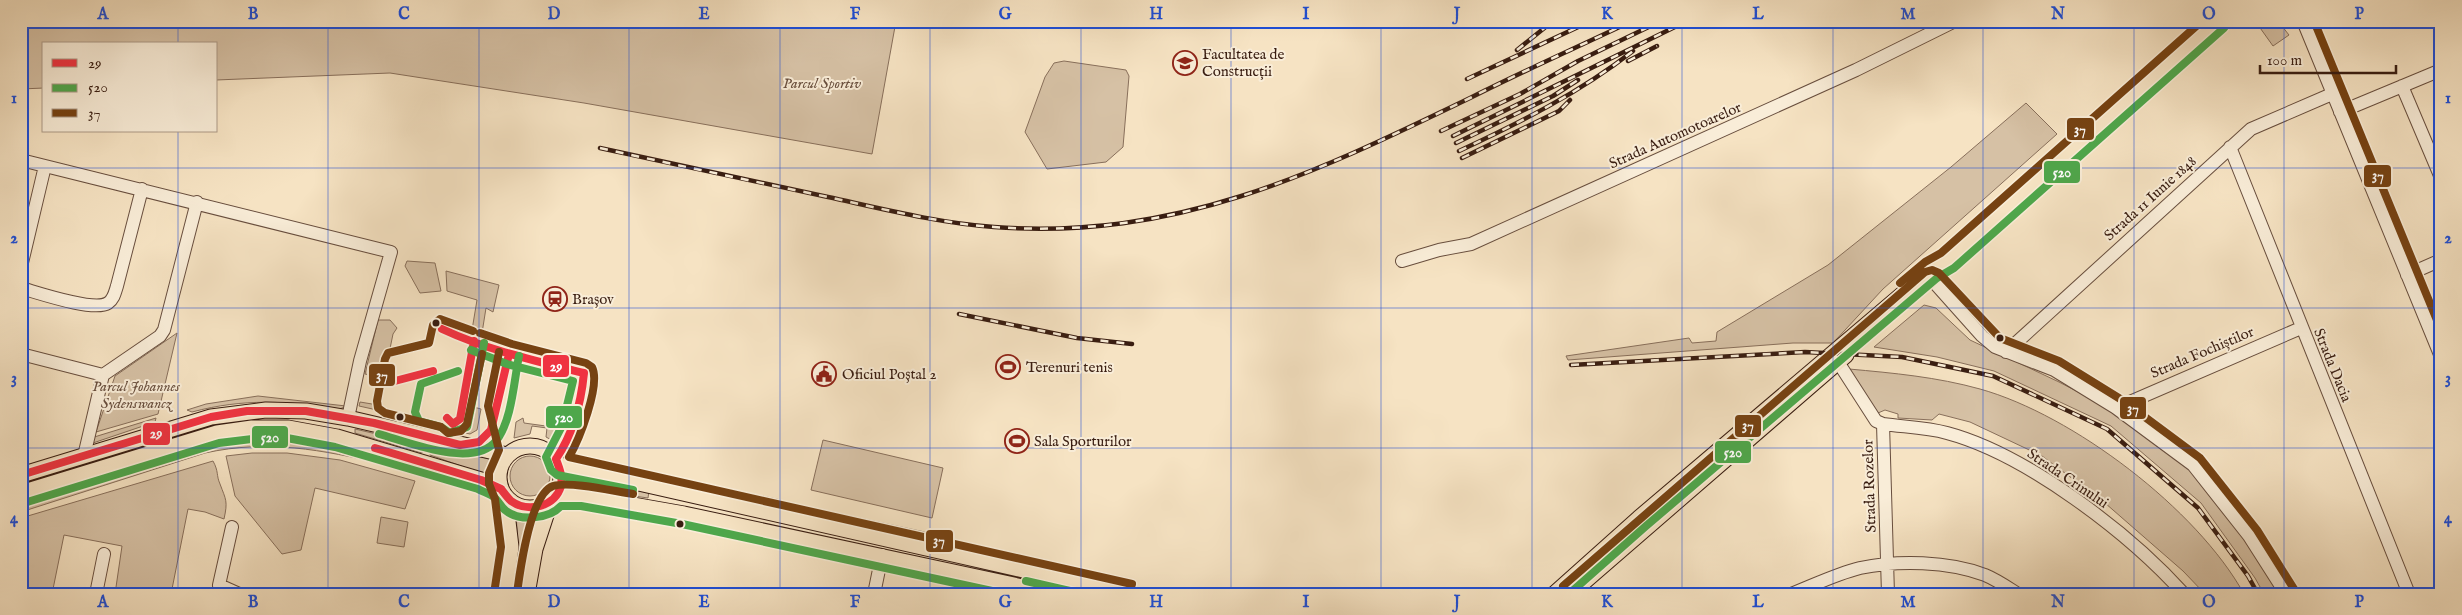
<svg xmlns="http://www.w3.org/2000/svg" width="2462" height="615" font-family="'IM FELL English',serif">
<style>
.green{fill:#d6c1a5;stroke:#886f5b}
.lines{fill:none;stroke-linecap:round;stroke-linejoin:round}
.minor-casing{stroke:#684e3e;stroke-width:14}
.major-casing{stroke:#391d11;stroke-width:17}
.minor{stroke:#f9edd8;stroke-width:12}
.major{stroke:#f6e3c3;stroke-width:15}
.rail-casing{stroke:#391d11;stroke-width:4.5}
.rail{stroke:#f9edd8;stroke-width:2.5;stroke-dasharray:8;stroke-linecap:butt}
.bus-1-casing{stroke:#f9edd8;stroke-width:11}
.bus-2-casing{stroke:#f9edd8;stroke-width:11}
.bus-3-casing{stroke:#f9edd8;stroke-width:11}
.bus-1{stroke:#ef3341;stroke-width:8}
.bus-2{stroke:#4ea74b;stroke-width:8}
.bus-3{stroke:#764212;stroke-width:8}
.grid{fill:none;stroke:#1d4ed8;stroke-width:1;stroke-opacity:0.55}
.bus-dot{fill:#391d11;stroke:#f9edd8;stroke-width:2}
.labels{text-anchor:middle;stroke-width:4;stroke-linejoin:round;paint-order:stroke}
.poi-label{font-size:15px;fill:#391d11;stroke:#f9edd8;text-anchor:start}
.park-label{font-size:15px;font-style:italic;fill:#684e3d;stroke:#f9edd8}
.street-label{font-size:15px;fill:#391d11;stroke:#f9edd8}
.line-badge{stroke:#f9edd8;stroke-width:2}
.badge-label{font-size:14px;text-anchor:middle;font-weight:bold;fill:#fff}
.neatline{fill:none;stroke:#1d4ed8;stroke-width:2}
.grid-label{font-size:16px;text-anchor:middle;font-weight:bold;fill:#1d4ed8}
</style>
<rect width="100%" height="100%" fill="#f6e3c3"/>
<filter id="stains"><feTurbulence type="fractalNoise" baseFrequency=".004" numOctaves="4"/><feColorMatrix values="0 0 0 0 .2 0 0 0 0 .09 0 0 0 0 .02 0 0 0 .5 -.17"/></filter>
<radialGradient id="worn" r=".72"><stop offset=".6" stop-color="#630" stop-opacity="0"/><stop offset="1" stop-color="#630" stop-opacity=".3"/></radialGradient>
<path class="green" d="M26,21h870l-24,133 -288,-51 -194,-30 -174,7v-36h-172v44l-23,1v-50z
M2262,21h16l11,14 -16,11 -15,-21z
M1064,61l62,9 3,6 -6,71 -17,15 -59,7 -22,-37 20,-55 9,-14z
M2026,103l31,31 -174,155 -50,54h-40l-225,17 -2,-4 123,-18 3,5 24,-2 1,-9 111,-67 123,-98z
M407,261l28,2 6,28 -21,2 -15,-27z
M446,271l53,14 -6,27 -7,-4 -4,25 -10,-3 5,-30 -30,-9z
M1924,305l12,3 34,32 89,42 71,37 61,48 44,52 47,75h-18l-9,-16 -54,-75 -90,-77 -117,-55 -57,-14 -63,-10z
M378,320h12l7,8 -4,6 -8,39 -5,1 -1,3 -14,-3z
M177,333l-19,81 -62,18 19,-56z
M1849,369c44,4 88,8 131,20 93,26 217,120 264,205h-39l-22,-23 -78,-68 -63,-47 -72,-34 -31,-8 -7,6 -34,-2v-4l-13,-4 -7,3z
M258,396l88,10 -6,3c-54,-8 -95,-11 -148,3l-5,-2 19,-6z
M360,402l18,3v4l3,3 79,19 6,-26 15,4 -4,21 -7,4 -90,-21 -3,-3 -18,-4z
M156,418l-1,4 -65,22 1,-6z
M523,418l1,5 29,4 2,-5 3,1 4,11 -5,9 -11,-6 1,-9 -15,-2 -2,8 -16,4 2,-16z
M355,429l69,16 -2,8 -67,-20z
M263,435l64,7 32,13 24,6 1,3c-63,-14 -115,-25 -179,-11l-184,59v-7c30,-15 63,-24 94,-34 49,-15 97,-32 148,-36z
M823,440l120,28 -11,50 -121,-28z
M432,447l64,13 -4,17 -62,-22z
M252,453h35l53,7 75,21 -10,28 -90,-21 -14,62 -19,4 -47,-58 -9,-40z
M510 476a20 20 0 1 1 40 0a20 20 0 1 1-40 0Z
M213,461c6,11 3,14 7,23 6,16 8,17 4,35l-19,-7 -17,-3 -17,85h-56l7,-48 -58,-11 -12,59h-31v-76z
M568,470l81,21 -1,7 -64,-9 -17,-1z
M716,486l4,1 61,13 -2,7 -65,-18z
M803,506l131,28 2,1 -7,5h-8l-111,-24z
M516,513l19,3 -10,31 -7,47h-6l6,-48z
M381,517l27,5 -4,25 -27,-4z
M955,541l125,30 -5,4 -119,-29z"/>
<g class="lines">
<defs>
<path id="minor" d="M2217,21h21
M2303,21l138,336
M2402,86l39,92
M2340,112l101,-42
M2230,147l179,447
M21,160l370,92 -31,109 -12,57
M1402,261l37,-11 32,-6 385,-174 99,-49
M21,267l24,-101
M2407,275l34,-15
M1932,280l50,56 13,11 59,23 62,38 77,57 56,71 37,58
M21,288c18,5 73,24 87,15 6,-4 7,-11 9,-17l25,-97
M2006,352l245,-223 81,-35
M21,354l82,21 57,-39 4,-6 33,-128
M1838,362l38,59 7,3c21,3 43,3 64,9 79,21 182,100 237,161
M2116,408l185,-80
M1883,424l5,170
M84,456l19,-81
M232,527l-13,58 20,9
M96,594l8,-40
M874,594l8,-39
M1791,594c23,-9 45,-20 69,-26 38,-8 88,-7 125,7 12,5 22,12 33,19"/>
<path id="major" d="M499 477a31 31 0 1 1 62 0a31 31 0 1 1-62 0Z
M559,465l571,129
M21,475l190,-58 55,-7 40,1 42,7 159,37
M21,493l196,-60 35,-5h36l49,9 144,43 20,9
M556,496h26l102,18 371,80
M505,594l6,-47 -6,-51
M527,594l8,-45 15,-46
M1554,594l85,-76 292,-248 16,-9 270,-240
M1570,594l276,-239"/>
</defs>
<use href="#minor" class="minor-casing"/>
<use href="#major" class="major-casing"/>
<use href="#minor" class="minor"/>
<use href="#major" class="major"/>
<defs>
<path id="rail" d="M1517,50l36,-29
M1628,61l29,-15
M1467,79l124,-58
M1441,131l79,-37 58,-33 83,-40
M1453,136l230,-113
M1456,143l97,-47 25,-16
M600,148c76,17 152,33 228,49 55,12 110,26 166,30 182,13 317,-52 476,-129 53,-27 108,-51 162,-77
M1459,151c62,-29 120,-58 174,-100
M1462,158l97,-47 11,-11
M959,314l118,24 55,6
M1571,365l234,-13 97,5 91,19 114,53 91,79 50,68 10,18"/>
</defs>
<use href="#rail" class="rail-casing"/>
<use href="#rail" class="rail"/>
<defs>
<path id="bus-1" d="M442,329c45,21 94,32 142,44 -3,30 -11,61 -28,86
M391,382l42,-11
M447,418l6,6 7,-5 14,-78
M375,448l106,32 20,9
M21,475l190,-58 36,-6h59l68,12 86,22 19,-3 12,-12 18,-76
M501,489c3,4 7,9 10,12 17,12 44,6 50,-15 2,-10 -2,-18 -5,-27"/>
<path id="bus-2" d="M471,350l36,14 66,17 -11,45 -16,31 5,13 6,5 76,15
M458,371l-37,13 -6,28 4,9 22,6 9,6 17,-6 17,-84
M379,434c29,8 94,35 117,7 16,-20 18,-61 23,-85
M24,503l195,-60 49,-6 19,1 48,9 143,42c5,3 13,5 17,9 4,4 6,9 10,12 14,12 44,9 56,-4h20l101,18 324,70
M1026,581l57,13
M1569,594l77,-68 291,-248 17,-10 270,-240"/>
<path id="bus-3" d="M2314,21l127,309
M1900,283l25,-21 16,-9 261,-232
M473,331l-33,-12 -7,6 -4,18 -41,10 -3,6 -8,42 1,7 7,5 56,14 7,6 13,-2 6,-7 15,-70
M480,333l32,11 74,19 6,4c9,18 -13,73 -23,90l563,127
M1563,586l362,-314 7,-2 7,3 61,65 59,23 63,39 78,58 57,72 37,59
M495,587l6,-40 -6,-48 -6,-15v-11l10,-23 -11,-44 11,-54
M517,593c3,-22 13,-99 36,-107 18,-5 60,5 80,8"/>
</defs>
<use href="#bus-1" class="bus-1-casing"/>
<use href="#bus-2" class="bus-2-casing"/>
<use href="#bus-3" class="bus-3-casing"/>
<use href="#bus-1" class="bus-1"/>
<use href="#bus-2" class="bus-2"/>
<use href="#bus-3" class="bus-3"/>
</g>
<path class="grid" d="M178,21v23M328,21v573M479,21v573M629,21v573M780,21v573M930,21v573M1081,21v573M1231,21v573M1381,21v573M1532,21v573M1682,21v573M1833,21v573M1983,21v573M2134,21v573M2284,21v573M178,131v463M21,168h2420M21,308h2420M21,448h2420"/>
<defs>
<symbol id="university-ring" viewBox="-11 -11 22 22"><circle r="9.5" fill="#f9edd8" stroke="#8f2418" stroke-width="1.5"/><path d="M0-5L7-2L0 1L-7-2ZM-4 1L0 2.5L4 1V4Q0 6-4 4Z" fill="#8f2418"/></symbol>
<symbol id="station-ring" viewBox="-11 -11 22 22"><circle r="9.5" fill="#f9edd8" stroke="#8f2418" stroke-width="1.5"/><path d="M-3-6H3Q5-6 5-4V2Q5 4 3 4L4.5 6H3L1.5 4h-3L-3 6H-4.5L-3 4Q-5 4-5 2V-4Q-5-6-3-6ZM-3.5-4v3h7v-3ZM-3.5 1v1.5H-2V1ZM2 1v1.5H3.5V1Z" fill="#8f2418"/></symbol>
<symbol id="stadium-ring" viewBox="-11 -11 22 22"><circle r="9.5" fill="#f9edd8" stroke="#8f2418" stroke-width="1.5"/><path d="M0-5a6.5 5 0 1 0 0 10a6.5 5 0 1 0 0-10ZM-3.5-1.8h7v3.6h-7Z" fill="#8f2418"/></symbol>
<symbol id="civic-ring" viewBox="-11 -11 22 22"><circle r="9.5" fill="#f9edd8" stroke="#8f2418" stroke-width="1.5"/><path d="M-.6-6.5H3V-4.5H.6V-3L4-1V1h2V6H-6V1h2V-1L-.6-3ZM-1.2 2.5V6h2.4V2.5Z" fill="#8f2418"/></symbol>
</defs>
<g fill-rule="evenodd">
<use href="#university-ring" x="1171" y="49" width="28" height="28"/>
<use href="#station-ring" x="541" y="285" width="28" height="28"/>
<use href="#stadium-ring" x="994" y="353" width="28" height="28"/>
<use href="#civic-ring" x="810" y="360" width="28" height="28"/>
<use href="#stadium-ring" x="1003" y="427" width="28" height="28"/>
</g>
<g class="bus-dot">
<circle cx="436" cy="323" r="4.5"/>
<circle cx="2000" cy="338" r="4.5"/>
<circle cx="400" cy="417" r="4.5"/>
<circle cx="680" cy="524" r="4.5"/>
</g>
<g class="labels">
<g class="poi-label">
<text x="1202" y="59">Facultatea de<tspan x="1202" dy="17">Construcții</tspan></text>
<text x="572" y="304">Brașov</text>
<text x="1026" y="372">Terenuri tenis</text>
<text x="842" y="379">Oficiul Poștal 2</text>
<text x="1034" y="446">Sala Sporturilor</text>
</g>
<g class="park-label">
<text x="822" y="88">Parcul Sportiv</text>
<text x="136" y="391">Parcul Johannes<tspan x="136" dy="17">Sydenswancz</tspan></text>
</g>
<g class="street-label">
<text transform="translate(1675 135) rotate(-24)" y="5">Strada Automotoarelor</text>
<text transform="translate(2150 198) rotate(-42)" y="5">Strada 11 Iunie 1848</text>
<text transform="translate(2202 352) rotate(-23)" y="5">Strada Fochiștilor</text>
<text transform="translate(2333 365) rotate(68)" y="5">Strada Dacia</text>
<text transform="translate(2068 478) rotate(34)" y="5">Strada Crinului</text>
<text transform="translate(1869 486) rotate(-92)" y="5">Strada Rozelor</text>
</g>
</g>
<g class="line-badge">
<rect x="2066" y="117" width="29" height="24" rx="5" fill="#764212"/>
<rect x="2043" y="160" width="38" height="24" rx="5" fill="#4ea74b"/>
<rect x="2363" y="164" width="29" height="24" rx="5" fill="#764212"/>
<rect x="542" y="354" width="28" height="24" rx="5" fill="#ef3341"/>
<rect x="368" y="363" width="28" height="24" rx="5" fill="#764212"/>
<rect x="2119" y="396" width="28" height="24" rx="5" fill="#764212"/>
<rect x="545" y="405" width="38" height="24" rx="5" fill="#4ea74b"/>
<rect x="1734" y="414" width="28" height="24" rx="5" fill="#764212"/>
<rect x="142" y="422" width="29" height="24" rx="5" fill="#ef3341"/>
<rect x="251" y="425" width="38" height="24" rx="5" fill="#4ea74b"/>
<rect x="1714" y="440" width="38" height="24" rx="5" fill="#4ea74b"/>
<rect x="925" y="529" width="29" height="24" rx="5" fill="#764212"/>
</g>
<g class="badge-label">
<text x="2080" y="134">37</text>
<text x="2062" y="177">520</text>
<text x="2378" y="180">37</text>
<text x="556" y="371">29</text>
<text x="382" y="380">37</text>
<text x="2133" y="413">37</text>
<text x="564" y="422">520</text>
<text x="1748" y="430">37</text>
<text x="156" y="438">29</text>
<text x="270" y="442">520</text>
<text x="1733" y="457">520</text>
<text x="939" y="545">37</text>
</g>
<rect width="2462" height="615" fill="none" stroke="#f6e3c3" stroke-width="55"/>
<rect x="42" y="42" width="175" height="90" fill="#f9edd8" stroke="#ac9a88"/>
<rect x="52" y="59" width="25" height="8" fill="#ef3341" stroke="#ac9a88"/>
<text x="88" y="68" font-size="15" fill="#391d11">29</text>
<rect x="52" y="84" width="25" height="8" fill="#4ea74b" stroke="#ac9a88"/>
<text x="88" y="92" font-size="15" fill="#391d11">520</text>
<rect x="52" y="109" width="25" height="8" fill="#764212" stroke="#ac9a88"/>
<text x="88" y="118" font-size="15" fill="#391d11">37</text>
<path d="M2260 65v8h136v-8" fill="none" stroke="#391d11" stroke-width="2.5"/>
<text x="2267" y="65" font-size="15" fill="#391d11" stroke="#f9edd8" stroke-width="4" paint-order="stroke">100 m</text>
<rect x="28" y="28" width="2406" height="560" class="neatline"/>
<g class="grid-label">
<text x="103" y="19">A</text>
<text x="253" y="19">B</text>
<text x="404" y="19">C</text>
<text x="554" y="19">D</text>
<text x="704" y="19">E</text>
<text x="855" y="19">F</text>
<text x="1005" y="19">G</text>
<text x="1156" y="19">H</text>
<text x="1306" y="19">I</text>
<text x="1457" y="19">J</text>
<text x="1607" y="19">K</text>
<text x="1758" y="19">L</text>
<text x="1908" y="19">M</text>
<text x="2058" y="19">N</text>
<text x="2209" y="19">O</text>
<text x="2359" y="19">P</text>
<text x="14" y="103">1</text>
<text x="2448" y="103">1</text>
<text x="14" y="243">2</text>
<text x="2448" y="243">2</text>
<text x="14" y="383">3</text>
<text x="2448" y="383">3</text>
<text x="14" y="523">4</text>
<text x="2448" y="523">4</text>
<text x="103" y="607">A</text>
<text x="253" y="607">B</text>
<text x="404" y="607">C</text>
<text x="554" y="607">D</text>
<text x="704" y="607">E</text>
<text x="855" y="607">F</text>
<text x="1005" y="607">G</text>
<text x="1156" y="607">H</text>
<text x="1306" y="607">I</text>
<text x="1457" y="607">J</text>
<text x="1607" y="607">K</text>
<text x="1758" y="607">L</text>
<text x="1908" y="607">M</text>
<text x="2058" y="607">N</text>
<text x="2209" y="607">O</text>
<text x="2359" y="607">P</text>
</g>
<rect width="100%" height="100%" filter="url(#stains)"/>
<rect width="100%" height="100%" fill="url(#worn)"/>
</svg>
